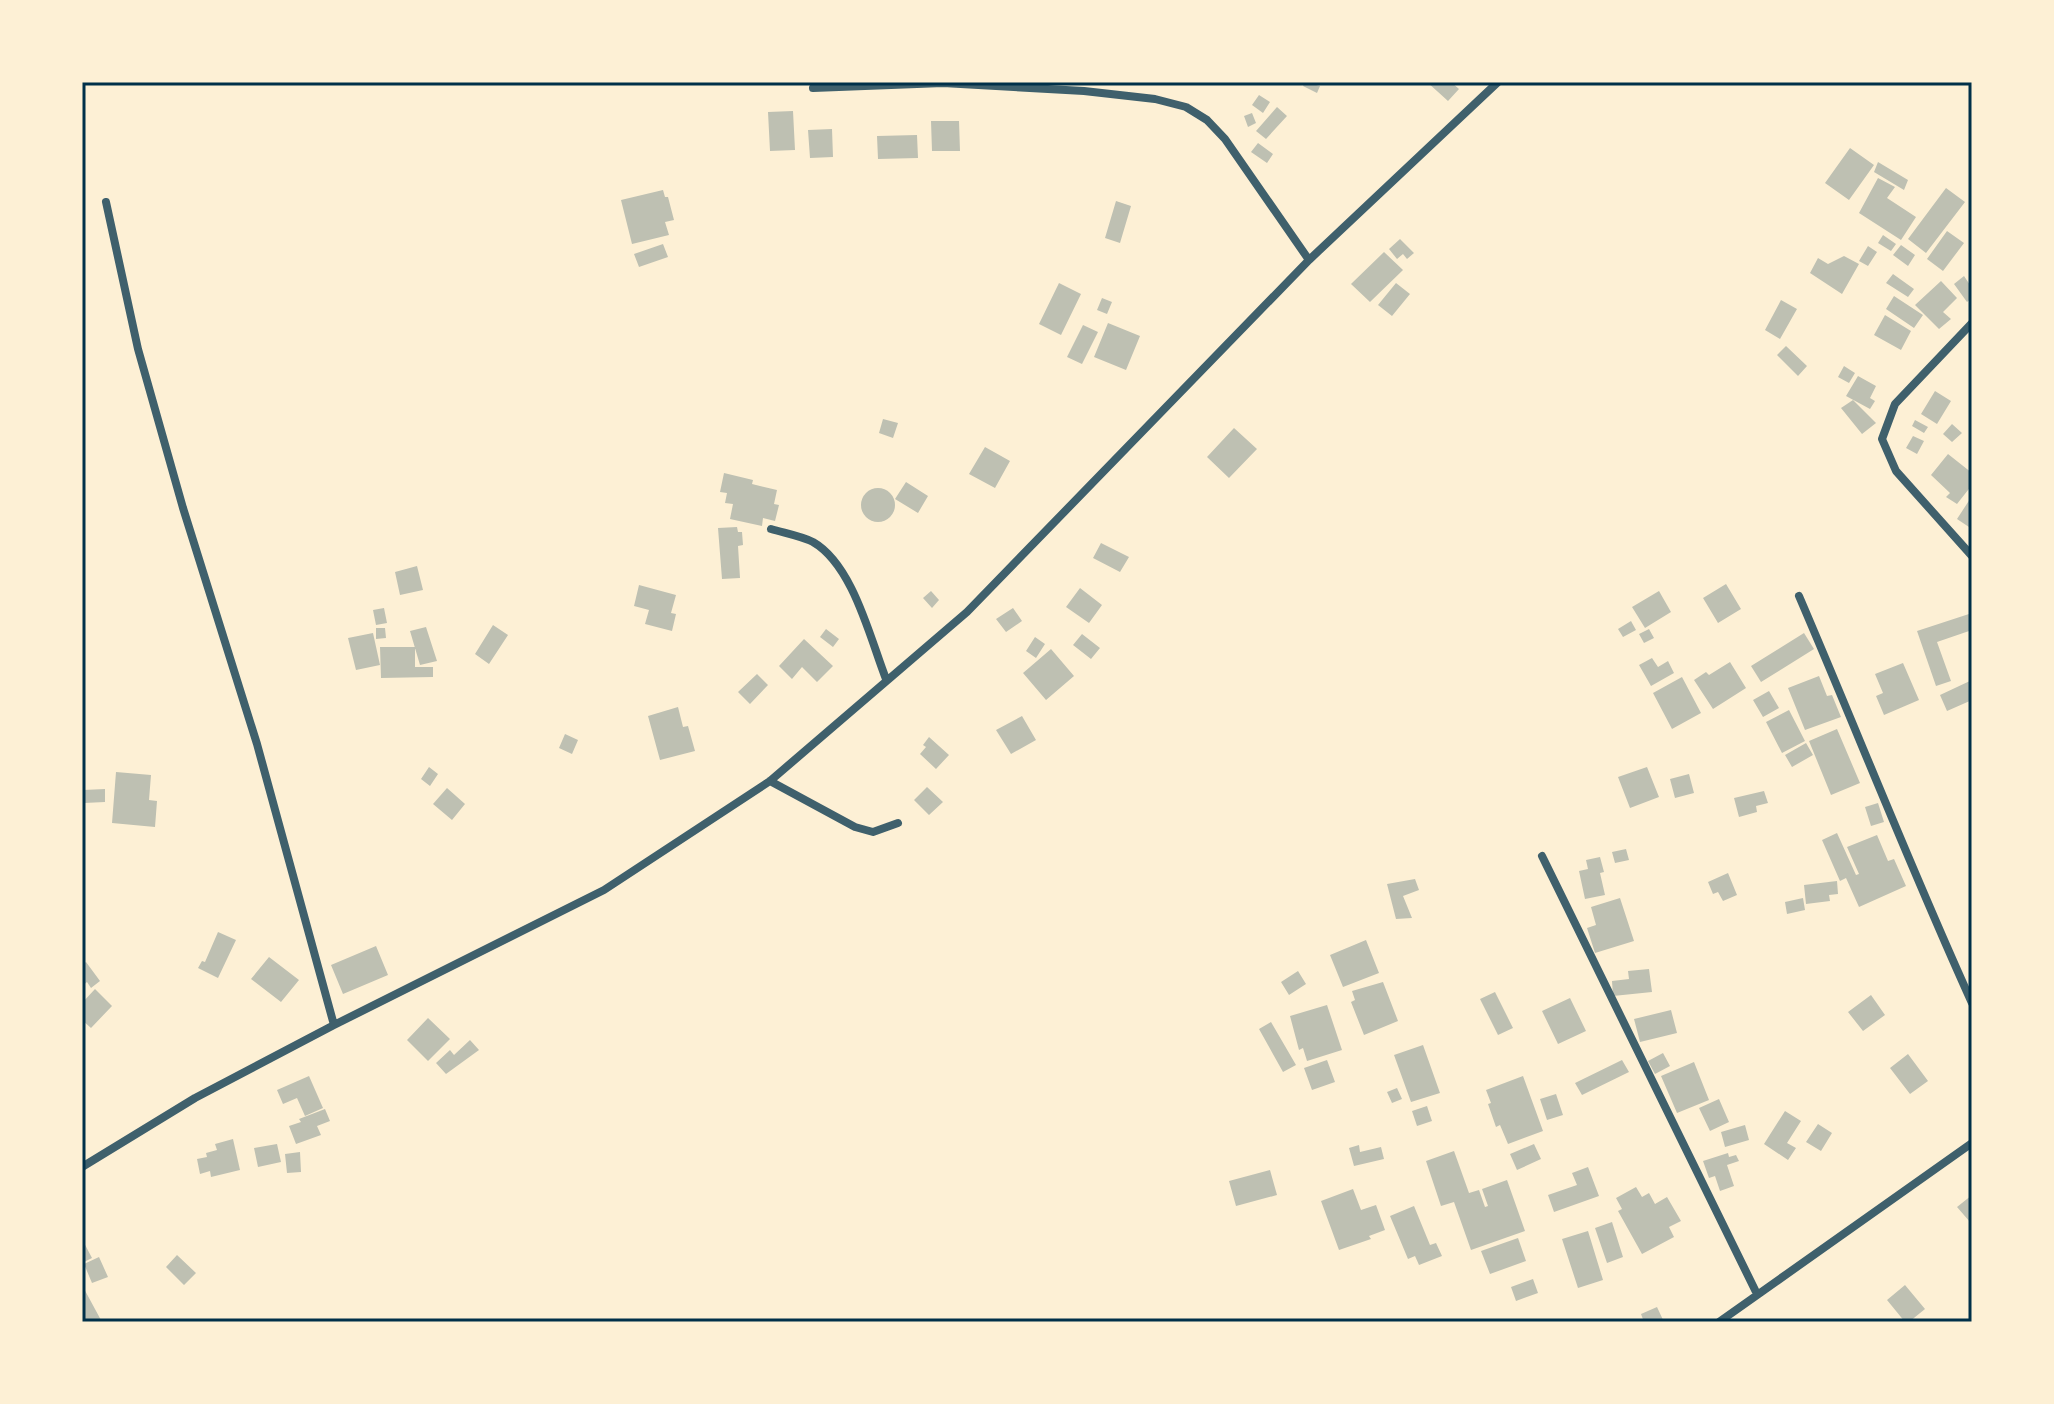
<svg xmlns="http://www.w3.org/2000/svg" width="2054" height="1404" font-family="'Source Sans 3',sans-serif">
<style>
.building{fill:#bec0b2}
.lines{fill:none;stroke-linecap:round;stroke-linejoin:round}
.minor{stroke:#3f606c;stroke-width:8}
.neatline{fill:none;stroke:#003049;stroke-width:3}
</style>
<rect width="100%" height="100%" fill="#fdf0d5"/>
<path class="building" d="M1305,82l15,4 -3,7 -14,-7z
M1427,82h24l8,7 -11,12z
M1259,95l11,7 -7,11 -11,-8z
M1277,107l10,9 -21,23 -10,-8z
M793,111l2,39 -25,1 -2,-39z
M1252,113l4,10 -8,4 -4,-11z
M931,121h28l1,30h-28z
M832,129l1,28 -23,1 -2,-28z
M917,135l1,23 -40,1 -1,-23z
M1258,143l15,11 -6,9 -16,-11z
M1850,148l24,17 -25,35 -24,-17z
M1878,162l30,18 -4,10 -30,-18z
M1878,178l17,9 -8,11 29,19 -15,23 -42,-27z
M1946,188l19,14 -39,51 -18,-14z
M663,190l2,7h3l6,23 -9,2 4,13 -37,9 -11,-44z
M1116,201l15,5 -11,37 -15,-5z
M1947,231l17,12 -21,28 -16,-12z
M1883,235l13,9 -5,7 -13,-8z
M1400,239l14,14 -7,6 -4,-5 -6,5 -8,-10z
M663,244l5,13 -29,10 -5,-13z
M1901,245l14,10 -7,11 -15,-11z
M1868,246l9,6 -9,14 -9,-5z
M1384,252l19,18 -33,32 -19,-18z
M1844,256l15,8 -17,30 -32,-21 8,-15 10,6z
M1893,274l21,15 -6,8 -22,-14z
M1964,276l8,12v10l-5,4 -13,-18z
M1941,281l16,17 -14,14 8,7 -12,10 -24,-24z
M1059,283l22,11 -20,41 -22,-11z
M1396,283l14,11 -18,22 -14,-11z
M1894,296l29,19 -9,13 -28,-19z
M1102,298l10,4 -5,12 -10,-4z
M1781,300l16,9 -17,30 -15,-9z
M1885,315l26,16 -10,19 -27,-15z
M1108,323l32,13 -14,34 -32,-13z
M1083,325l15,7 -16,32 -15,-7z
M1786,346l21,20 -9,10 -21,-21z
M1844,366l11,7 -6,10 -11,-6z
M1858,376l18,10 -6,12 5,3 -5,8 -24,-13z
M1935,391l16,10 -14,23 -16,-10z
M1853,400l23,23 -14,11 -21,-26z
M883,419l15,4 -5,15 -14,-5z
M1915,420l13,7 -4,6 -12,-7z
M1952,424l10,9 -10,9 -9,-8z
M1234,428l23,21 -28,29 -22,-21z
M1913,436l11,5 -7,13 -11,-6z
M985,447l25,14 -15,27 -26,-14z
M1948,454l24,19v12l-15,19 -11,-7 4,-4 -19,-18z
M724,473l29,7 -1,4 25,6 -3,14 5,1 -4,16 -12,-3 -1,8 -32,-7 3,-15 -8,-1 2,-10 -7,-1z
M906,482l22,14 -10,17 -23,-14z
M861 505a17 17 0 1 1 34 0a17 17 0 1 1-34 0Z
M1972,496v33l-15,-10z
M737,527l1,5h4l1,13 -5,1 2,32 -18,1 -4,-51z
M1101,543l28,14 -9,15 -27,-14z
M417,566l6,24 -23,5 -5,-23z
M1726,584l15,25 -23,14 -15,-25z
M639,585l37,10 -5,18 5,1 -4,17 -27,-7 4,-14 -15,-4z
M1080,588l22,17 -13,18 -23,-16z
M931,591l8,9 -7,8 -9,-10z
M1659,591l12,21 -26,16 -13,-21z
M384,608l3,15 -11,2 -3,-15z
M1013,608l9,13 -16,11 -10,-13z
M1972,613v17l-35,12 14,39 -15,5 -19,-55z
M1631,621l5,9 -13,7 -5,-8z
M493,625l15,10 -19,29 -14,-10z
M426,627l11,34 -17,4 -10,-34z
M376,628h9l1,10 -10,1z
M826,629l13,10 -6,8 -13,-10z
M1649,629l5,9 -10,5 -5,-9z
M373,633l7,32 -24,5 -8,-32z
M1804,633l10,16 -53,33 -10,-16z
M1082,634l18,14 -9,11 -18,-14z
M1035,637l10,7 -9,14 -10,-7z
M804,639l29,27 -16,16 -15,-15 -10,12 -13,-13z
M380,647h35v20h18v10l-52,1z
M1051,649l23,27 -28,24 -23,-27z
M1652,658l6,9 10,-6 6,12 -23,13 -12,-21z
M1730,662l16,26 -33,21 -19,-29 12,-8 3,3z
M1903,663l16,37 -35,15 -8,-19 7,-3 -8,-19z
M757,674l11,11 -18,19 -12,-12z
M1819,676l8,20 5,-1 9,22 -36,13 -17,-42z
M1682,677l19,36 -29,16 -19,-36z
M1972,680v20l-25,11 -7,-16z
M1769,691l10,17 -16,9 -10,-17z
M678,707l5,20 5,-1 7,25 -35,9 -12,-44z
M1789,710l16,31 -23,12 -16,-31z
M1022,716l14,24 -25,14 -15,-24z
M1837,729l23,54 -29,12 -22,-54z
M565,734l13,6 -6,14 -13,-6z
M929,737l20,18 -13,14 -16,-15 6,-7 -3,-2z
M1806,743l7,12 -21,12 -7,-12z
M429,767l9,7 -8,12 -9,-7z
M1647,767l12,30 -29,11 -12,-31z
M116,772l35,3 -2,25 8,1 -2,26 -43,-4z
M1689,774l5,19 -19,5 -5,-19z
M927,787l16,15 -14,13 -15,-15z
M447,788l18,16 -13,16 -19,-16z
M105,789v13l-21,1 -1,-13z
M1764,791l4,12 -12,3 1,6 -18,5 -5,-19z
M1878,803l6,19 -13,4 -6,-19z
M1837,833l19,42 3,-1 -12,-27 30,-12 11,26 6,-2 12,27 -47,21 -13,-29 -6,3 -18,-41z
M1626,849l3,11 -14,3 -3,-11z
M1600,857l4,15 -4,1 5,22 -20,4 -6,-28 9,-2 -2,-9z
M1728,873l9,22 -14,6 -5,-9 -5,2 -5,-12z
M1415,879l4,11 -16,6 9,22 -16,1 -9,-35z
M1837,881l1,13 -9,1 1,6 -24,3 -2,-19z
M1620,898l14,43 -39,12 -8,-25 9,-3 -5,-18z
M1803,898l2,12 -18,4 -2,-12z
M218,932l18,8 -18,38 -20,-10 4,-7 3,1z
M1366,940l13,33 -36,14 -13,-32z
M376,946l12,29 -45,19 -12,-29z
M269,957l30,23 -18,22 -30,-23z
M86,962l14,19 -9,7 -4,-6 -5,4v-21z
M1649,969l3,23 -39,4 -1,-15 17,-2 -1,-8z
M1298,971l8,13 -17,11 -8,-13z
M1383,982l15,39 -34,14 -13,-33 4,-2 -3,-9z
M95,989l17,17 -21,22 -9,-8v-17z
M1495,992l18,36 -15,7 -18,-36z
M1871,995l14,20 -22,16 -15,-19z
M1570,998l16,33 -28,13 -16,-33z
M1327,1005l15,45 -35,11 -4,-13 -4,2 -9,-34z
M1671,1010l6,23 -37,9 -6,-23z
M428,1018l22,21 -22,22 -21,-21z
M1271,1022l25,43 -13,7 -24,-43z
M470,1040l9,10 -33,24 -10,-11 14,-13 4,5z
M1423,1045l17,48 -29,9 -17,-47z
M1663,1053l7,13 -15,8 -7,-13z
M1908,1054l20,27 -18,13 -20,-26z
M1327,1060l8,22 -23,8 -8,-22z
M1622,1060l7,12 -47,23 -7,-12z
M1694,1062l15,38 -32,13 -16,-37z
M309,1076l14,32 -18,8 -8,-18 -14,6 -6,-14z
M1523,1076l20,55 -35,13 -8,-19 -4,2 -8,-23 3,-1 -5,-13z
M1397,1088l5,11 -10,4 -5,-11z
M1556,1094l7,21 -16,5 -7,-21z
M1719,1099l10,23 -19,9 -11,-23z
M1427,1106l5,15 -15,5 -5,-15z
M325,1109l5,12 -13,5 4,9 -25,9 -7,-18 12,-4 -2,-3z
M1785,1111l16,10 -14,22 9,5 -8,12 -24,-16z
M1818,1124l14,9 -11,18 -15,-9z
M1745,1125l4,15 -24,7 -4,-15z
M233,1139l7,31 -29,7 -1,-6 -10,3 -3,-15 10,-2 -1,-4 11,-3 -2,-6z
M277,1144l4,18 -23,5 -4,-19z
M1534,1144l7,15 -24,11 -7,-16z
M1359,1145l1,7 21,-5 3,12 -30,7 -5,-18z
M1454,1151l15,42 10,-3 6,17 3,-1 -6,-17 25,-9 18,51 -54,19 -17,-48 -13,4 -15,-45z
M300,1152l1,20 -14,1 -2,-19z
M1728,1153l1,4 7,-2 3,6 -12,4 7,21 -14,5 -5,-15 -6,2 -6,-17z
M1588,1167l11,29 -45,16 -6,-17 29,-10 -5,-12z
M1270,1170l7,25 -41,11 -7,-25z
M1636,1187l6,10 7,-4 6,11 12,-7 14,24 -12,6 5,10 -32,17 -24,-43 4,-2 -6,-11z
M1353,1189l8,21 15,-5 9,25 -16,6 2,3 -32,11 -18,-49z
M1972,1195v25l-2,2 -13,-15z
M1414,1206l16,39 6,-2 6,13 -23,9 -4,-9 -7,3 -18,-43z
M1612,1222l11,35 -16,6 -12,-35z
M1588,1231l15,49 -25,8 -16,-49z
M1518,1238l8,23 -36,13 -9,-23z
M82,1239l10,19 -10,5z
M177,1255l19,18 -12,12 -18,-18z
M99,1257l9,20 -16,6 -8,-19z
M1533,1279l5,14 -22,8 -5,-14z
M82,1285l20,37h-20z
M1905,1285l20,24 -16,13h-4l-18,-22z
M1657,1307l7,15h-20l-3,-8z"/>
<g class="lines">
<path class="minor" d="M813,88l130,-5 141,8 71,8 31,8 21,13 18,19 84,121
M106,202l32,147 45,159 74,236 77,281
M1972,323l-77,81 -13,35 14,32 76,85
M771,529c13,4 30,7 42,13 40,23 57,96 73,137
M1799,596c58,135 112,273 173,407
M770,781l85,46 18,5 25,-9
M1542,856l215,438
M82,1167l113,-69 139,-73 270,-135 166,-109 197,-169 342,-352 189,-178
M1719,1322l253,-179"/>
</g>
<rect width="2054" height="1404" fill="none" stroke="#fdf0d5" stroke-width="168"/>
<rect x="84" y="84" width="1886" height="1236" class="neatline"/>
</svg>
